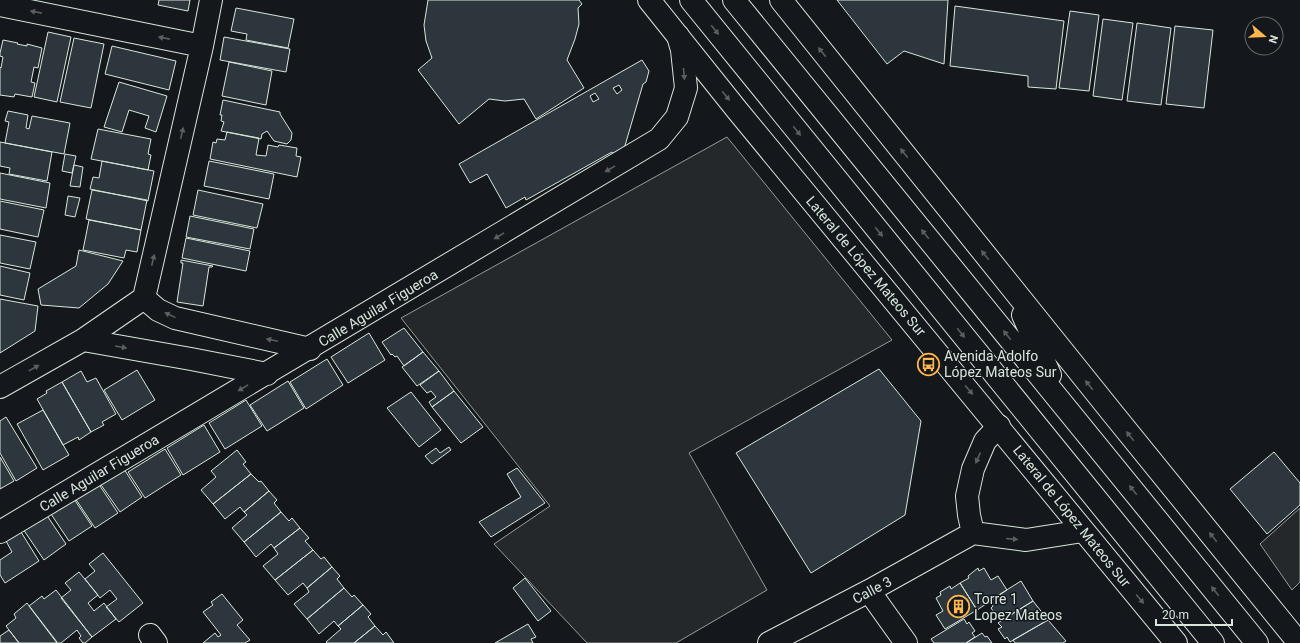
<svg xmlns="http://www.w3.org/2000/svg" width="1300" height="643" font-family="Roboto,sans-serif">
<style>
.parking{fill:#24282b;stroke:#939e99}
.building{fill:#2c363c;stroke:#d8e6dc;fill-rule:evenodd}
.lines{fill:none;stroke-linecap:round;stroke-linejoin:round}
.minor-casing{stroke:#d8e6dc;stroke-width:24}
.major-casing{stroke:#d8e6dc;stroke-width:24}
.minor{stroke:#14181c;stroke-width:22}
.major{stroke:#14181c;stroke-width:22}
.oneway{fill:#59605f}
.labels{text-anchor:middle;stroke-width:3;stroke-linejoin:round;paint-order:stroke}
.street-label{font-size:14px;fill:#d8e6dc;stroke:#14181c}
.poi-label{font-size:14px;fill:#d8e6dc;stroke:#14181c;text-anchor:start}
</style>
<rect width="100%" height="100%" fill="#14181c"/>
<path class="parking" d="M727,137l165,203 -203,113 78,137 -91,53h-89l-93,-99 56,-38 -149,-188z
M1300,508v74l-8,8 -32,-46z"/>
<path class="building" d="M159,0h31l-2,11 -30,-6z
M428,0h151l3,4 -4,4 1,16 -4,15 -8,21 17,28 -48,31 -12,-20 -19,2 -16,-2 -30,25 -41,-54 14,-12 -6,-17 -2,-16z
M837,0h111l-4,64 -40,-13 -17,13z
M955,6l109,15 -8,68 -28,-2v-11l-78,-10z
M236,8l58,11 -6,29 -42,-8 1,-6 -16,-3z
M1070,11l29,4 -10,76 -30,-3z
M1103,19l30,4 -11,77 -29,-4z
M1137,23l34,5 -10,77 -34,-4z
M1175,26l38,4 -9,78 -38,-4z
M48,32l23,5 -14,65 -23,-5z
M224,37l66,12 -4,23 -66,-12z
M74,38l30,6 -13,64 -31,-6z
M3,40l15,3 -1,1 10,2v-2l15,4 -4,20 -4,-1 -3,15 4,1 -3,14 -17,-3 -1,3 -14,-2v-28l1,1 2,-11 -3,-1v-3z
M112,46l64,15 -7,29 -64,-16z
M642,60l7,11 -3,11 -3,2 -19,65 -10,6 -2,-3 -86,48 -1,-3 -19,11 -19,-34 -17,9 -11,-19zM619,85l3,5 -5,4 -4,-6zM595,93l4,6 -6,3 -3,-6z
M229,62l43,9 -6,34 -44,-9z
M119,82l48,14 -11,36 -11,-4 4,-12 -20,-6 -7,22 -18,-5z
M223,100l57,12v2l12,19 -1,7 -4,4 -13,-3 -7,-10 -5,3 -1,5 -40,-8 3,-9 -3,-1 1,-6h-2z
M8,111l20,4 -2,13 3,1 3,-13 38,7 -6,31 -59,-11 4,-21 -4,-1z
M98,129l53,10 -3,15 3,1 -3,15 -57,-11z
M227,132l32,6 -3,17 10,1 2,-11 10,2 1,-2 18,3 -1,8 5,1 -4,20 -87,-18 3,-17 3,1 1,-4 8,1z
M0,142l52,10 -5,29 -38,-7 1,-6 -10,-2z
M65,154l11,2 -4,17 -10,-2z
M102,161l52,10 -6,30 -58,-12 3,-12 6,1z
M209,161l65,13 -5,25 -65,-13z
M74,165l9,2 -3,20 -10,-1z
M0,173l50,10 -4,25 -46,-9z
M92,190l55,10 -6,30 -55,-11z
M198,190l65,14 -6,24 -64,-13z
M68,196l12,2 -5,19 -10,-2z
M0,201l44,9 -6,27 -38,-8z
M190,216l64,13 -4,20 -64,-12z
M89,220l52,10 -4,22 -11,-2 -2,8 -41,-8z
M0,235l36,7 -6,27 -30,-6z
M186,238l64,13 -4,20 -64,-13z
M79,250l44,11 -15,23 -29,24 -38,-3 -3,-16 38,-23z
M181,260l32,6 -1,1h-3l-6,39 -26,-4 6,-39h-2z
M0,266l30,7 -6,27 -24,-5z
M0,299l38,7 -3,25 -35,22z
M404,328l19,24 -19,14 -7,-10 -2,1 -3,-3 -1,1 -9,-13z
M369,333l16,27 -37,23 -17,-26z
M423,352l16,19 -22,15 -15,-19z
M327,359l16,26 -37,24 -16,-27z
M879,369l42,52 -16,94 -94,58 -75,-120z
M137,370l18,30 -33,20 -18,-30z
M81,371l6,11 9,-4 20,36 -14,8 2,3 -13,7 -29,-50z
M439,371l15,20 -22,16 -3,-5 7,-5 -5,-6 -4,2 -7,-8z
M288,381l16,27 -37,23 -17,-26z
M62,382l29,50 -12,8 -1,-3 -15,8 -26,-46 10,-6 -1,-2z
M454,391l29,36 -22,16 -29,-36z
M411,392l30,38 -22,17 -32,-39z
M246,400l16,26 -37,23 -16,-26z
M43,410l26,45 -26,15 -26,-46z
M6,417l31,51 -21,13 -16,-28v-32z
M204,425l16,27 -37,23 -16,-27z
M449,447l2,3 -19,14 -7,-8 11,-8 4,5z
M165,449l16,26 -36,23 -17,-26z
M237,450l9,12 -3,2 8,10 -38,30 -12,-14 15,-13 -5,-6z
M1274,452l26,31v22l-33,29 -37,-45z
M0,457l14,24 -14,8z
M122,466l20,31 -22,15 -21,-30z
M517,468l28,35 -54,34 -12,-15 42,-25 -14,-23z
M251,474l8,8 2,-1 8,10 -25,21 -4,-5 -15,12 -12,-15z
M98,483l20,30 -23,15 -20,-30z
M269,491l8,9 -3,3 7,9 -37,30 -12,-14 15,-13 -3,-3z
M72,496l20,30 -23,15 -20,-30z
M281,512l8,9 3,-3 8,10 -26,20 -3,-4 -15,13 -12,-15z
M46,514l20,30 -22,16 -21,-31z
M300,528l9,10 -4,3 8,9 -38,30 -12,-14 15,-12 -4,-6z
M21,532l18,29 -34,22 -5,-8v-15l12,-8 -6,-11z
M313,550l8,9 3,-2 8,10 -25,21 -4,-5 -15,12 -13,-15z
M103,553l40,50 -24,19 -13,-15 11,-8 -7,-9 -10,8 -15,-19 10,-8 -6,-7z
M332,567l8,9 -3,3 7,9 -37,31 -13,-15 15,-12 -2,-4z
M978,568l1,3 5,-3 7,12 7,-4 9,14 -30,20 -17,-27 9,-5 -1,-2z
M79,572l19,23 -10,8 6,8 10,-8 12,16 -24,18 -31,-39 10,-8 -6,-7z
M525,578l26,33 -13,10 -25,-33z
M1021,581l12,20 -31,19 -3,-4 -2,1 -6,-9 2,-2 -4,-5z
M960,583l17,27 -32,19 -9,-14 7,-4 -7,-13 5,-3 -1,-3 10,-6 1,3z
M344,588l8,9 2,-2 9,10 -25,21 -4,-5 -15,13 -12,-15z
M56,590l36,47 -7,6h-2l-4,-5 2,-2 -4,-6 -16,13h-4l-28,-37 13,-10 2,3z
M222,594l21,26 -6,5 13,15 -5,3h-42l12,-10 3,4 3,-2 -18,-23 10,-7 -2,-3z
M1033,601l15,19 -38,22 -3,-5 -2,2 -7,-10 4,-2 -4,-4z
M27,603l30,39 -1,1h-37l-10,-13 -3,-4 10,-8 -2,-4z
M363,605l8,9 -3,3 7,9 -21,17h-27l-1,-1 15,-13 -3,-3z
M964,619l3,5 2,-2 6,9 -3,2 3,4 -9,6h-32l-3,-4z
M1048,620l18,21 -3,2h-48l-2,-3z
M528,624l8,13 -5,2 2,4h-38z
M375,626l8,9 3,-3 8,11h-40z
M9,630l10,13h-19v-7z
M982,633l3,4 2,-1 5,7h-26z"/>
<g class="lines">
<defs>
<path id="minor" d="M0,5l202,41
M144,298l14,12 17,8 135,31
M83,340l108,19 76,15
M0,387l83,-47 61,-42 58,-252 9,-46
M0,532l659,-393 18,-22 9,-29 -4,-38 -4,-14
M973,533l-4,-18 -2,-19 6,-27 12,-28 14,-15
M869,591l37,52
M150,635l6,8
M769,643l100,-52 104,-58 53,7 57,-9"/>
<path id="major" d="M649,0l88,110 439,533
M691,0l522,643
M734,0l523,643
M781,0l333,415 185,228
M1023,315l27,60"/>
</defs>
<use href="#minor" class="minor-casing"/>
<use href="#major" class="major-casing"/>
<use href="#minor" class="minor"/>
<use href="#major" class="major"/>
</g>
<defs><path id="oneway-solid" d="M-6-.8H1V-3.2L6.5 0L1 3.2V.8H-6Z"/></defs>
<g class="oneway">
<use href="#oneway-solid" transform="translate(36 12) rotate(-169)"/>
<use href="#oneway-solid" transform="translate(715 30) rotate(51)"/>
<use href="#oneway-solid" transform="translate(164 38) rotate(-169)"/>
<use href="#oneway-solid" transform="translate(822 52) rotate(-129)"/>
<use href="#oneway-solid" transform="translate(684 74) rotate(85)"/>
<use href="#oneway-solid" transform="translate(726 96) rotate(51)"/>
<use href="#oneway-solid" transform="translate(797 131) rotate(51)"/>
<use href="#oneway-solid" transform="translate(182 133) rotate(-77)"/>
<use href="#oneway-solid" transform="translate(904 153) rotate(-129)"/>
<use href="#oneway-solid" transform="translate(610 169) rotate(149)"/>
<use href="#oneway-solid" transform="translate(879 232) rotate(51)"/>
<use href="#oneway-solid" transform="translate(925 234) rotate(-129)"/>
<use href="#oneway-solid" transform="translate(499 236) rotate(149)"/>
<use href="#oneway-solid" transform="translate(985 255) rotate(-129)"/>
<use href="#oneway-solid" transform="translate(153 260) rotate(-77)"/>
<use href="#oneway-solid" transform="translate(170 315) rotate(-154)"/>
<use href="#oneway-solid" transform="translate(961 333) rotate(51)"/>
<use href="#oneway-solid" transform="translate(1007 335) rotate(-129)"/>
<use href="#oneway-solid" transform="translate(272 340) rotate(-168)"/>
<use href="#oneway-solid" transform="translate(121 347) rotate(10)"/>
<use href="#oneway-solid" transform="translate(34 368) rotate(-29)"/>
<use href="#oneway-solid" transform="translate(1089 385) rotate(-129)"/>
<use href="#oneway-solid" transform="translate(243 388) rotate(149)"/>
<use href="#oneway-solid" transform="translate(969 390) rotate(50)"/>
<use href="#oneway-solid" transform="translate(1130 436) rotate(-129)"/>
<use href="#oneway-solid" transform="translate(978 458) rotate(114)"/>
<use href="#oneway-solid" transform="translate(1133 490) rotate(-129)"/>
<use href="#oneway-solid" transform="translate(1213 537) rotate(-129)"/>
<use href="#oneway-solid" transform="translate(1012 539) rotate(5)"/>
<use href="#oneway-solid" transform="translate(1215 591) rotate(-129)"/>
<use href="#oneway-solid" transform="translate(1140 599) rotate(50)"/>
</g>
<defs>
<symbol id="bus-ring" viewBox="-11 -11 22 22"><circle r="9.5" fill="#14181c" stroke="#ffb74d" stroke-width="1.5"/><path d="M-5-6H5V4H4V6H2V4H-2V6H-4V4H-5ZM-3.5-4V0h7V-4ZM-3.5 1.2v1.5H-2V1.2ZM2 1.2v1.5H3.5V1.2Z" fill="#ffb74d"/></symbol>
<symbol id="building-ring" viewBox="-11 -11 22 22"><circle r="9.5" fill="#14181c" stroke="#ffb74d" stroke-width="1.5"/><path d="M-4-6H4V6H1V3H-1V6H-4ZM-2.5-4.3h1.7v1.8h-1.7ZM.8-4.3h1.7v1.8H.8ZM-2.5-1h1.7V.8h-1.7ZM.8-1h1.7V.8H.8Z" fill="#ffb74d"/></symbol>
</defs>
<g fill-rule="evenodd">
<use href="#bus-ring" x="916" y="352" width="25" height="25"/>
<use href="#building-ring" x="946" y="594" width="25" height="25"/>
</g>
<g class="labels">
<g class="street-label">
<text transform="translate(866 266) rotate(50)" y="5">Lateral de López Mateos Sur</text>
<text transform="translate(378 308) rotate(-31)" y="5">Calle Aguilar Figueroa</text>
<text transform="translate(99 473) rotate(-31)" y="5">Calle Aguilar Figueroa</text>
<text transform="translate(1072 516) rotate(51)" y="5">Lateral de López Mateos Sur</text>
<text transform="translate(872 590) rotate(-28)" y="5">Calle 3</text>
</g>
<g class="poi-label">
<text x="944" y="361">Avenida Adolfo<tspan x="944" dy="16">López Mateos Sur</tspan></text>
<text x="974" y="604">Torre 1<tspan x="974" dy="16">Lopez Mateos</tspan></text>
</g>
</g>
<g transform="translate(1264 36) rotate(109)"><circle r="19" fill="#14181c" stroke="#626a69"/>
<path d="M0-3L7 15L0 10L-7 15Z" fill="#ffb74d"/>
<text y="-6" font-size="11" font-weight="bold" text-anchor="middle" fill="#d8e6dc">N</text>
</g>
<path d="M1156 619v6h76v-6" fill="none" stroke="#d8e6dc" stroke-width="2"/>
<text x="1162" y="619" font-size="12" fill="#d8e6dc" stroke="#14181c" stroke-width="3" paint-order="stroke">20 m</text>
</svg>
